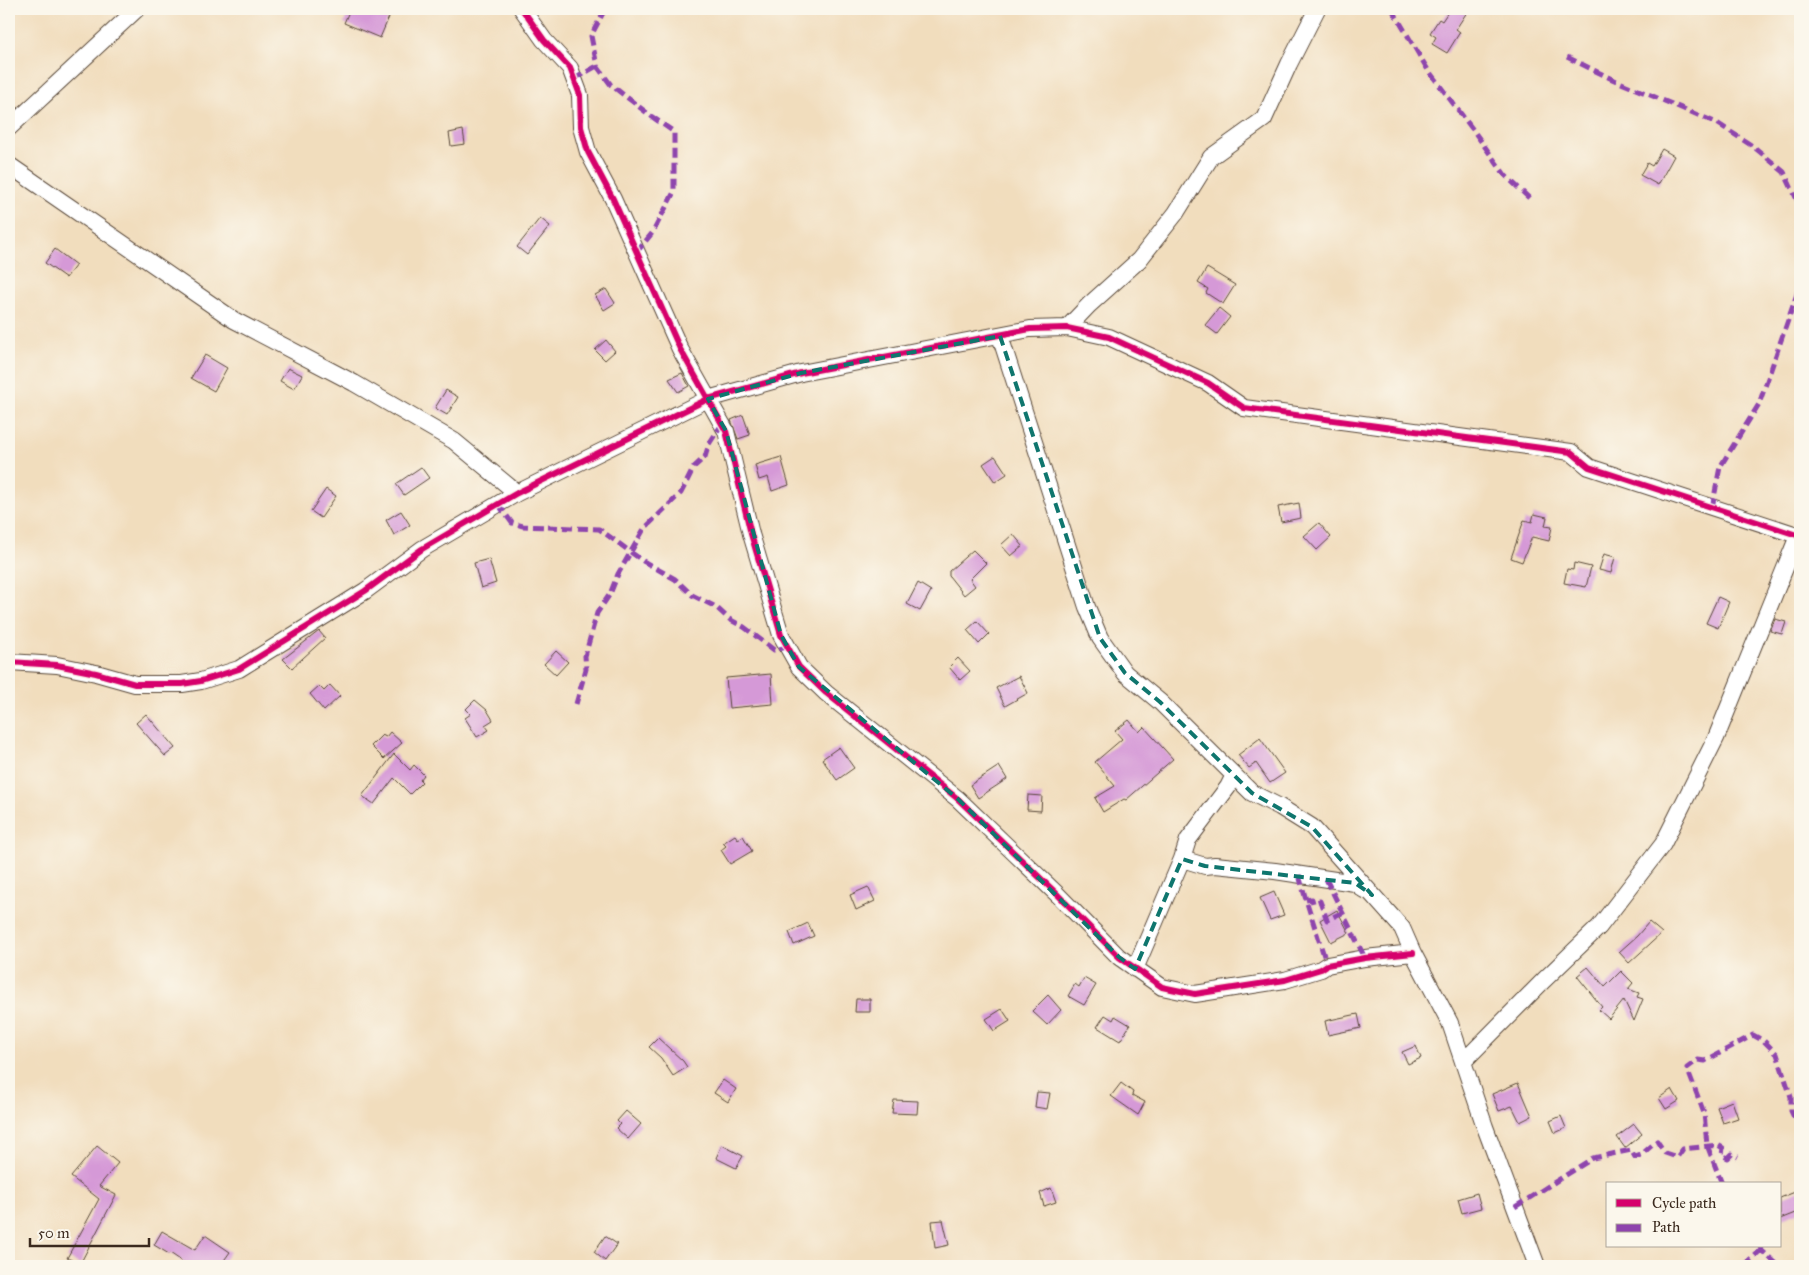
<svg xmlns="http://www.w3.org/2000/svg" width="1809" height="1275" font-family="'IM FELL Great Primer',serif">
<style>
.building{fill:#d599d7}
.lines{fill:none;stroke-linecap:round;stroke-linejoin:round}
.minor-casing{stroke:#564536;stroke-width:18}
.minor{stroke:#fff;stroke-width:16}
.quiet{stroke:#8e44ad;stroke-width:5;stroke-dasharray:10 5;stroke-linecap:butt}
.cycleway-casing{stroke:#fbf7ec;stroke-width:9}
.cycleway{stroke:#d6006c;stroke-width:6}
.marked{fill:none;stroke:#0f766e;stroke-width:4;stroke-dasharray:10 6;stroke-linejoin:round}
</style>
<rect width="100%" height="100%" fill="#fbf7ec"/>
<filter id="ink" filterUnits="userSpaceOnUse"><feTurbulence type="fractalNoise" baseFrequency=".02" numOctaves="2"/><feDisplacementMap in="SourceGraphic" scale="10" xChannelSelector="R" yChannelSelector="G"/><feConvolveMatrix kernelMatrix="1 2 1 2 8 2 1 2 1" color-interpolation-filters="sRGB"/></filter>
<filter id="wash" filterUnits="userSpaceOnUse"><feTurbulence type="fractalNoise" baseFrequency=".0096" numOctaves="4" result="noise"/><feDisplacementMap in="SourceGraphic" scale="20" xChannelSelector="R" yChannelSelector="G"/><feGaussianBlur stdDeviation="1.12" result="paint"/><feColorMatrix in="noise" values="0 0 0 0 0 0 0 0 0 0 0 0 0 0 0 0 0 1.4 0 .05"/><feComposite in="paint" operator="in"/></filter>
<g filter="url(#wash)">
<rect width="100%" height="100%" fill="#f1ddbd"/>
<g id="blocks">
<path class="building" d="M350,9h20l19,8 -9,21 -36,-15z
M1450,9h19l-13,20 4,3 -13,21 -15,-9 4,-7 -6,-4 9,-14 3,2z
M463,130l2,14 -14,2 -2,-13z
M1662,149l12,7 -16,29 -18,-10 7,-12 5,3z
M540,218l10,8 -23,29 -10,-8z
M55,249l21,16 -10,13 -21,-15z
M1207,268l28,17 -12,19 -17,-11 2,-4 -10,-6z
M606,289l9,14 -11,7 -9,-15z
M1219,308l11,9 -13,17 -12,-9z
M606,340l9,11 -10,9 -10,-10z
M205,355l22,13 -13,23 -23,-13z
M288,368l14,7 -8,14 -14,-8z
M682,373l7,13 -11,6 -9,-13z
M446,390l12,7 -11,18 -12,-7z
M743,415l7,20 -12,4 -7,-19z
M995,456l12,18 -12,8 -12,-18z
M781,457l8,28 -17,6 -4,-14 -9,3 -4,-15z
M421,467l8,11 -25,17 -8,-11z
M326,489l10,7 -15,22 -10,-7z
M1299,503l2,15 -20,4 -3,-15z
M401,511l9,14 -16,10 -8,-15z
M1534,514l13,3 -2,9 7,1 -3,14 -17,-4 -10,25 -11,-4 13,-38 8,2z
M1319,523l12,14 -14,13 -13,-14z
M1013,534l10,12 -12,10 -10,-11z
M973,550l13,13 -16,16 5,7 -11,9 -15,-19v-5z
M1604,554l11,3 -4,16 -12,-3z
M489,559l7,24 -15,5 -7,-25z
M1574,563l17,4 -5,20 -22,-4 3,-14 6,1z
M918,583l13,8 -11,20 -13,-7z
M1718,597l11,5 -11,26 -12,-5z
M1775,619l11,3 -4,12 -12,-3z
M977,621l12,13 -10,10 -12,-14z
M319,631l6,7 -33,30 -9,-9z
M556,651l12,11 -12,13 -12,-11z
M958,658l12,13 -10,9 -11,-13z
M771,674l2,30 -44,4 -3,-30z
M1019,676l9,17 -23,13 -9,-18z
M330,685l10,11 -16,15 -14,-17 9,-8 5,5z
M475,700l12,10 6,10 -8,5 4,5 -12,7 -12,-19 6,-4 -5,-5z
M146,714l29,34 -10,8 -29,-33z
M1129,720l10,12 5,-5 29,32 -47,41 -2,-1 -21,13 -8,-14 20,-12 -20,-24 27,-23 -7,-8z
M390,732l12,11 -18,16 -13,-13 11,-11 4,2z
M1260,738l25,35 -15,10 -14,-20 -7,5 -11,-13z
M839,747l15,21 -17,12 -15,-21z
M394,754l16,16 4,-5 10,10 -4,5 2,2 -12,12 -16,-16 -20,26 -12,-8z
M999,766l8,13 -29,19 -8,-13z
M1028,795l14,1 -1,15 -14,-1z
M735,835l3,4 5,-3 9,15 -22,13 -9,-14 5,-4 -3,-3z
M868,887l7,14 -19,9 -6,-15z
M1274,892l10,23 -14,5 -10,-22z
M1337,910l12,23 -18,9 -11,-22z
M1649,922l13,11 -33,30 -10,-11 18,-16z
M808,923l6,13 -20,9 -5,-13z
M1588,967l17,20 16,-16 12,12 -5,6 11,4 -2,4 6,2 -9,22 -10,-21 -15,19 -10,-9 3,-3 -25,-31z
M1084,978l12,7 -12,20 -16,-9 7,-12 4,3z
M1048,995l13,15 -14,15 -15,-14z
M856,999h14v13h-15z
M1002,1009l8,12 -16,10 -8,-12z
M1358,1014l3,14 -33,7 -3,-14z
M1105,1015l8,5 2,-4 15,9 -10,16 -23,-14z
M658,1038l25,23 4,6 -14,9 -12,-18 -12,-11z
M1416,1046l5,12 -13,6 -6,-12z
M723,1080l13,9 -8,13 -14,-9z
M1121,1083l12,9 -1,3 13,7 -7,13 -27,-19z
M1518,1083l14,33 -12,6 -8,-16 -13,5 -7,-17z
M1672,1089l7,12 -13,8 -7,-11z
M1037,1092l13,1 -3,16 -12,-2z
M894,1100l24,1 -1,13 -25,-1z
M1732,1101l6,17 -15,5 -6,-16z
M626,1111l15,13 -13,15 -12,-11 4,-4 -3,-3z
M1561,1116l5,12 -11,5 -5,-12z
M1634,1124l8,10 -17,14 -8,-11z
M722,1145l21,11 -7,12 -20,-10z
M97,1146l21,17 -19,23 17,9 -36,69 -13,-6 32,-59 -28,-22z
M1051,1188l5,14 -12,4 -4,-13z
M1800,1190v21l-20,8v-21z
M1477,1193l4,15 -19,5 -4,-14z
M943,1220l6,25 -14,3 -3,-27z
M162,1231l33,19 10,-15 25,17 -10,14h-31l-19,-13 -1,1 -15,-9z
M605,1236l12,8 -12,17 -11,-9z"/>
</g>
</g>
<g filter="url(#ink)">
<use href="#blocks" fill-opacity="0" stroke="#564536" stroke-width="1"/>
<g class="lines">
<defs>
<path id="minor" d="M522,9l22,31 26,28 10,27 1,32 7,25 25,47 67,150 46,82 25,103 30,101 18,32 27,26 132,106 100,96 61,62 43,30 33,7 90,-14 36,-11 6,-4 38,-7 48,-5
M9,128l128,-119
M9,165l225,155 120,63 100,58 63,52
M1067,328l22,-23 50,-45 37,-47 35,-56 53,-38 25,-55 28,-55
M1000,336l87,271 13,31 25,35 35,29 92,91 28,14 32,20 90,101 11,25 37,70 35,104 52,139
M9,662l48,3 39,8 39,11h47l19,-3 38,-12 126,-78 57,-42 95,-56 191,-94 93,-26 229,-44 37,-1 42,9 99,46 36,25 327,44 18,15 211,69
M1182,859l23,7 10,-1 60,6 80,12 9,7
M1135,969l47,-110 6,-19 40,-53 6,-12
M1463,1062l81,-82 55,-53 64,-83 53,-106 82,-202"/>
</defs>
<use href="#minor" class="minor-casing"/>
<use href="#minor" class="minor"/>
<path class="quiet" d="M605,9l-14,27 6,30 14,19 40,31 23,16v60l-21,40 -17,21
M1392,9l36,61 45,60 32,45 24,23
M1567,57l45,22 105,44 37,24 30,25 16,34
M574,79l23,-13
M498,504l14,19 11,3 76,3 44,32 32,18 17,16 24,12 13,12 15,8 30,23 14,-3
M1712,508l8,-41 39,-63 38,-110 3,-19
M576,704l10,-35 -1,-13 12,-43 13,-19 8,-20 26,-45 37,-36 13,-26 11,-10 4,-13 13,-20
M1299,875l7,25 21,65
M1326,879l39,79
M1306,900l6,-1 1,4 7,-2 7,19 16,-8
M1722,1184l-15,-39 -3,-32 -17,-45 11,-8 7,1 48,-26 11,6 13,13 14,43v14l9,18
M1515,1207l78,-49 38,-8 4,7 6,-2 16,-14 8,12 12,4 6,-8 35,-4 5,3 -1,7 6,3 4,-4 6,3
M1760,1246l1,4 18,16
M1744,1266l17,-16"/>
<defs>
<path id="cycleway" d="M522,9l22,31 26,28 10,27 1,32 7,25 25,47 67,150 46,82 25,103 30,101 18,32 27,26 132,106 100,96 61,62 43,30 33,7 90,-14 36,-11 6,-4 38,-7 48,-5
M9,662l48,3 39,8 39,11h47l19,-3 38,-12 126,-78 57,-42 95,-56 191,-94 93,-26 229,-44 37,-1 42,9 99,46 36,25 327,44 18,15 211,69"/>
</defs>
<use href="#cycleway" class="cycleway-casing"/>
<use href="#cycleway" class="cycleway"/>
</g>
</g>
<path class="marked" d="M1000,336l100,302 25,35 35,29 92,91 60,34 60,68 -17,-12 -150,-17 -23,-7 -47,110 -16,-12 -161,-158 -159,-132 -18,-32 -55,-204 -18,-32 93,-26z"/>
<rect width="1809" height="1275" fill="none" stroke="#fbf7ec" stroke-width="30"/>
<rect x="1606" y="1182" width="175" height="65" fill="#fbf7ec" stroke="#aea59a"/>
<rect x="1616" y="1199" width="25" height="8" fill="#d6006c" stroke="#aea59a"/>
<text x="1652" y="1208" font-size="15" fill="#3b2a1e">Cycle path</text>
<rect x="1616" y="1224" width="25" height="8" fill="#8e44ad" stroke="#aea59a"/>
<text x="1652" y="1232" font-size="15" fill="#3b2a1e">Path</text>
<path d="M30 1238v8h119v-8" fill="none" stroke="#3b2a1e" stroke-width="2.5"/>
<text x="38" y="1238" font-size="15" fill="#3b2a1e" stroke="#fbf7ec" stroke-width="4" paint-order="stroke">50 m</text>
</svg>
